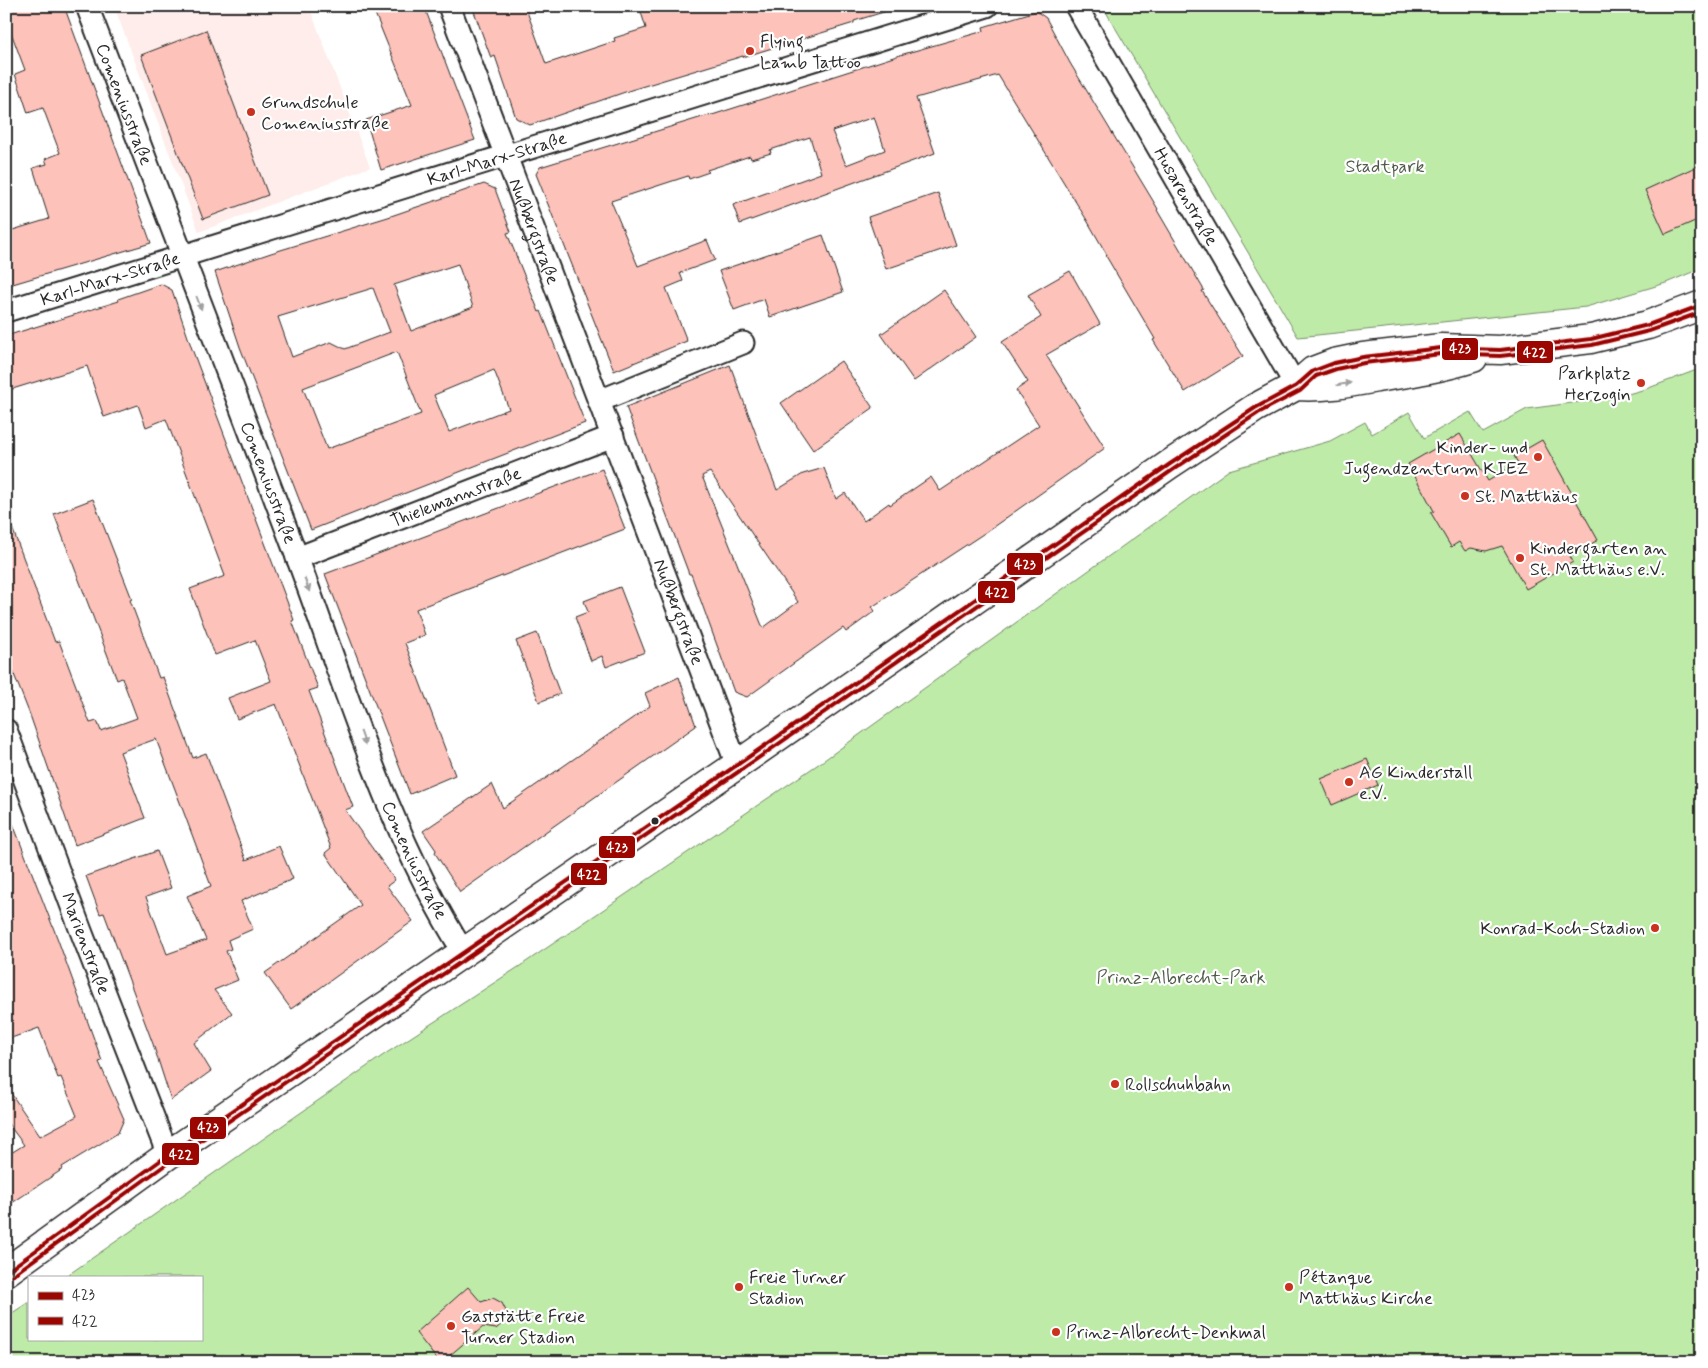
<svg xmlns="http://www.w3.org/2000/svg" width="1708" height="1368" font-family="Mynerve,sans-serif">
<style>
.built{fill:#feedea}
.green{fill:#bfeba8;stroke:#758b6a}
.building{fill:#fdc2b9;stroke:#2b2b2b;fill-rule:evenodd}
.lines{fill:none;stroke-linecap:round;stroke-linejoin:round}
.street-casing{stroke:#2b2b2b;stroke-width:25}
.secondary-casing{stroke:#2b2b2b;stroke-width:31}
.street{stroke:#fff;stroke-width:21}
.secondary{stroke:#fff;stroke-width:28}
.bus-1-casing{stroke:#fff;stroke-width:8}
.bus-2-casing{stroke:#fff;stroke-width:8}
.bus-1{stroke:#9b0600;stroke-width:4}
.bus-2{stroke:#9b0600;stroke-width:4}
.oneway{fill:#a0a0a0}
.poi-dot{fill:#c8321e;stroke:#fff;stroke-width:2}
.bus-dot{fill:#2b2b2b;stroke:#fff;stroke-width:2}
.labels{text-anchor:middle;stroke-width:4.5;stroke-linejoin:round;paint-order:stroke}
.poi-label{font-size:18px;fill:#2b2b2b;stroke:#fff;text-anchor:start}
.street-label{font-size:18px;fill:#2b2b2b;stroke:#fff}
.park-label{font-size:18px;fill:#505b4a;stroke:#fff}
.line-badge{stroke:#fff;stroke-width:2}
.badge-label{font-size:14px;text-anchor:middle;font-weight:bold;fill:#fff}
</style>
<rect width="100%" height="100%" fill="#fff"/>
<filter id="ink" filterUnits="userSpaceOnUse"><feTurbulence type="fractalNoise" baseFrequency=".02" numOctaves="2"/><feDisplacementMap in="SourceGraphic" scale="10" xChannelSelector="R" yChannelSelector="G"/><feConvolveMatrix kernelMatrix="1 2 1 2 8 2 1 2 1" color-interpolation-filters="sRGB"/></filter>
<g filter="url(#ink)">
<path class="built" d="M114,6h195l61,161 -171,65z"/>
<path class="green" d="M1108,6h594v262l-36,15 -80,24 -288,30 -192,-325z
M1702,368v994h-1696v-45l23,-15v37h172v-62h-136l320,-223 135,-88 300,-203 409,-293 101,-29 35,-19 7,12 37,-22 15,26 46,-26 13,21 44,-24 90,-12 29,-8z"/>
<path class="building" d="M19,6h45l87,237 -145,43v-54l43,-13 -16,-51 14,-4 -2,-5 15,-6 -17,-45 -15,5 -13,-39 10,-4 -19,-51v-8z
M372,6h52l51,134 -94,30 -15,-50 46,-15z
M472,6h53l21,58 69,-23 -1,-3 32,-10 -7,-22h248v5l-33,10v2l-111,34v-1l-112,34 -101,35 -14,-7 -21,-62 -4,2z
M1036,11l10,7 24,45 88,146 -1,1 47,80 -2,1 41,65 -58,36 -32,-52 2,-1 -49,-83 1,-1 -19,-33 -90,-147 -82,23 19,55 -195,71 -7,-19 88,-32 -11,-36 -40,13 1,3 -20,6 -1,-3 -43,14 2,2 -20,7 -1,-3 -77,25 27,65 69,-26 8,20 -35,13 3,8 -17,7 21,53 -73,30 -78,-197 4,-7 169,-52v1l191,-61 84,-24 -1,-4zM874,117l11,33 -39,15 -14,-34z
M206,30l62,165 -65,24 -62,-164z
M1702,164v54l-37,16 -20,-44z
M484,184l11,5 16,43 -4,1 32,79 2,-1 44,112 -274,107 -71,-183 -25,-75 56,-19 117,-36zM458,264l15,43 -62,24 -17,-46zM373,288l17,44 -45,17 -14,-7 -39,15 -14,-40zM397,352l24,62 -94,35 -24,-61zM494,370l15,39 -60,23 -15,-37z
M938,193l18,52 -70,24 -18,-52z
M823,235l20,57 -73,25 -6,-18 -30,11 -15,-39z
M1070,271l30,53 -54,31 59,93 -119,84 -114,75 3,4 -29,21 -3,-4 -96,69 -13,-5 -43,-118h-2l-63,-167 104,-42 47,125 26,-16 21,-6 12,31 9,-6 19,28 25,-18 1,2 41,-28 9,14 99,-66 -23,-35 12,-8 -26,-40 39,-25 -13,-22zM710,472l88,130 -35,26 -61,-152z
M161,284l11,6 20,59 102,271 -2,1 26,67 -9,3 44,116 -8,3 50,70 -8,6 26,35 -122,88 -26,-36 96,-68 -36,-52 6,-5 -55,-144 -39,15 -9,-21 43,-17 -16,-41 -40,15 -25,-66 35,-13 -59,-157 -20,8 -8,-22 -34,12 -17,-51 -81,25v-55l113,-35 -1,-2z
M944,290l32,47 -62,44 -33,-47z
M841,361l32,47 -60,42 -32,-47z
M1460,434l28,47 30,-18 -4,-7 28,-16 56,100 -28,16 3,6 -47,27 -24,-43 -16,5 -15,-3 -6,3 -6,-9 -8,5 -20,-34 3,-2 -26,-47z
M602,469l23,60 -209,80 9,26 -20,8 50,132 -45,19 -85,-220z
M93,499l39,100 -2,1 29,78 4,-1 30,81 13,-5 40,107 33,-14 14,33 -52,22 12,28 -25,11 3,9 -5,2 12,29 -24,10 18,23 -38,30 17,28 -40,29 -18,-56 -49,-131 -4,1 -14,-38 71,-25 14,37 -25,9 21,57 39,-14 -19,-44 24,-10 -24,-65 -31,-82 -36,13 25,66 -70,27 -45,-130 -24,-61v-137h2l47,125 4,-1 31,82 7,-2 4,10 36,-13 -15,-40 -5,2 -63,-166z
M620,587l25,65 -39,15 -4,-11 -11,5 -16,-44 13,-5 -4,-11z
M537,633l23,61 -21,8 -23,-61z
M679,677l17,49 -236,166 -25,-39 1,-3 -13,-19 69,-47 11,24 147,-102 -5,-13z
M1367,759l11,26 -46,20 -11,-26z
M6,811h2l50,129 44,121 -3,1 25,57 -6,14 -56,34 1,2 -57,38v-51l18,-11 -18,-24v-35l34,50 37,-20 -16,-39 -3,1 -19,-50 -33,12z
M468,1287l13,15 12,-4 9,5 5,10 -3,9 -8,7 -13,-2 -41,35h-3l-23,-29z"/>
<g class="lines">
<defs>
<g id="street">
<path id="s1" d="M87,6c70,184 141,367 210,551 50,134 90,274 167,396"/>
<path id="s2" d="M449,6l288,759"/>
<path id="s3" d="M1076,6l220,380"/>
<path id="s4" d="M6,311l981,-305"/>
<path d="M599,401l144,-58"/>
<path id="s5" d="M297,558l316,-122"/>
<path id="s6" d="M6,730l75,201 87,224"/>
</g>
<path id="secondary" d="M1296,386c28,2 54,-3 81,-8 32,-5 64,-10 96,-20
M6,1272l162,-117 569,-390 433,-301 85,-56 41,-22 17,-15 21,-8 29,-6 78,-9 59,2 91,-11 57,-14 54,-20"/>
</defs>
<use href="#street" class="street-casing"/>
<use href="#secondary" class="secondary-casing"/>
<use href="#street" class="street"/>
<use href="#secondary" class="secondary"/>
<defs>
<path id="bus-1" d="M6,1272l162,-117 569,-390 433,-301 85,-56 41,-22 17,-15 21,-8 29,-6 78,-9 59,2 91,-11 57,-14 54,-20"/>
<path id="bus-2" d="M10,1277l162,-117 569,-390 433,-301 84,-56 42,-22 16,-15 20,-7 28,-6 77,-9 59,2 92,-11 57,-14 53,-19"/>
</defs>
<use href="#bus-1" class="bus-1-casing"/>
<use href="#bus-2" class="bus-2-casing"/>
<use href="#bus-1" class="bus-1"/>
<use href="#bus-2" class="bus-2"/>
</g>
<defs><path id="oneway-solid" d="M-6-.8H1V-3.2L6.5 0L1 3.2V.8H-6Z" transform="scale(1.25)"/></defs>
<g class="oneway">
<use href="#oneway-solid" transform="translate(199 303) rotate(69)"/>
<use href="#oneway-solid" transform="translate(1344 384) rotate(-10)"/>
<use href="#oneway-solid" transform="translate(307 585) rotate(70)"/>
<use href="#oneway-solid" transform="translate(363 738) rotate(70)"/>
</g>
</g>
<g class="poi-dot">
<circle cx="750" cy="51" r="5"/>
<circle cx="251" cy="112" r="5"/>
<circle cx="1641" cy="383" r="5"/>
<circle cx="1538" cy="457" r="5"/>
<circle cx="1465" cy="496" r="5"/>
<circle cx="1520" cy="558" r="5"/>
<circle cx="1349" cy="782" r="5"/>
<circle cx="1655" cy="928" r="5"/>
<circle cx="1115" cy="1084" r="5"/>
<circle cx="739" cy="1287" r="5"/>
<circle cx="1289" cy="1287" r="5"/>
<circle cx="451" cy="1326" r="5"/>
<circle cx="1056" cy="1332" r="5"/>
</g>
<circle class="bus-dot" cx="655" cy="821" r="4.5"/>
<g class="labels">
<g class="poi-label">
<text x="760" y="47">Flying<tspan x="760" dy="21">Lamb Tattoo</tspan></text>
<text x="261" y="108">Grundschule<tspan x="261" dy="21">Comeniusstraße</tspan></text>
<text x="1631" y="379" text-anchor="end">Parkplatz<tspan x="1631" dy="21">Herzogin</tspan></text>
<text x="1528" y="453" text-anchor="end">Kinder- und<tspan x="1528" dy="21">Jugendzentrum KIEZ</tspan></text>
<text x="1475" y="502">St. Matthäus</text>
<text x="1530" y="554">Kindergarten an<tspan x="1530" dy="21">St. Matthäus e.V.</tspan></text>
<text x="1359" y="778">AG Kinderstall<tspan x="1359" dy="21">e.V.</tspan></text>
<text x="1645" y="934" text-anchor="end">Konrad-Koch-Stadion</text>
<text x="1125" y="1090">Rollschuhbahn</text>
<text x="749" y="1283">Freie Turner<tspan x="749" dy="21">Stadion</tspan></text>
<text x="1299" y="1283">Pétanque<tspan x="1299" dy="21">Matthäus Kirche</tspan></text>
<text x="461" y="1322">Gaststätte Freie<tspan x="461" dy="21">Turner Stadion</tspan></text>
<text x="1066" y="1338">Prinz-Albrecht-Denkmal</text>
</g>
<g class="street-label">
<text dy="6" stroke="none"><textPath href="#s1" startOffset="105">Comeniusstraße</textPath></text>
<text dy="6" stroke="none"><textPath href="#s4" startOffset="514">Karl-Marx-Straße</textPath></text>
<text dy="6" stroke="none"><textPath href="#s3" startOffset="220">Husarenstraße</textPath></text>
<text dy="6" stroke="none"><textPath href="#s2" startOffset="241">Nußbergstraße</textPath></text>
<text dy="6" stroke="none"><textPath href="#s4" startOffset="109">Karl-Marx-Straße</textPath></text>
<text dy="6" stroke="none"><textPath href="#s1" startOffset="510">Comeniusstraße</textPath></text>
<text dy="6" stroke="none"><textPath href="#s5" startOffset="170">Thielemannstraße</textPath></text>
<text dy="6" stroke="none"><textPath href="#s2" startOffset="648">Nußbergstraße</textPath></text>
<text dy="6" stroke="none"><textPath href="#s1" startOffset="915">Comeniusstraße</textPath></text>
<text dy="6" stroke="none"><textPath href="#s6" startOffset="228">Marienstraße</textPath></text>
</g>
<g class="park-label">
<text x="1385" y="172">Stadtpark</text>
<text x="1181" y="983">Prinz-Albrecht-Park</text>
</g>
</g>
<g class="line-badge">
<rect x="1441" y="337" width="38" height="24" rx="5" fill="#9b0600"/>
<rect x="1516" y="340" width="38" height="24" rx="5" fill="#9b0600"/>
<rect x="1006" y="552" width="38" height="24" rx="5" fill="#9b0600"/>
<rect x="977" y="580" width="39" height="24" rx="5" fill="#9b0600"/>
<rect x="598" y="835" width="38" height="24" rx="5" fill="#9b0600"/>
<rect x="570" y="862" width="38" height="24" rx="5" fill="#9b0600"/>
<rect x="189" y="1116" width="38" height="24" rx="5" fill="#9b0600"/>
<rect x="161" y="1142" width="39" height="24" rx="5" fill="#9b0600"/>
</g>
<g class="badge-label">
<text x="1460" y="353">423</text>
<text x="1535" y="357">422</text>
<text x="1025" y="569">423</text>
<text x="997" y="597">422</text>
<text x="617" y="852">423</text>
<text x="589" y="879">422</text>
<text x="208" y="1132">423</text>
<text x="181" y="1159">422</text>
</g>
<rect width="1708" height="1368" fill="none" stroke="#fff" stroke-width="25"/>
<rect x="12" y="12" width="1683" height="1343" fill="none" stroke="#2b2b2b" stroke-width="2" filter="url(#ink)"/>
<rect x="28" y="1276" width="175" height="65" fill="#ffffff" stroke="#aaaaaa"/>
<rect x="38" y="1292" width="25" height="8" fill="#9b0600" stroke="#aaaaaa"/>
<text x="72" y="1300" font-size="15" fill="#2b2b2b">423</text>
<rect x="38" y="1317" width="25" height="8" fill="#9b0600" stroke="#aaaaaa"/>
<text x="72" y="1326" font-size="15" fill="#2b2b2b">422</text>
</svg>
